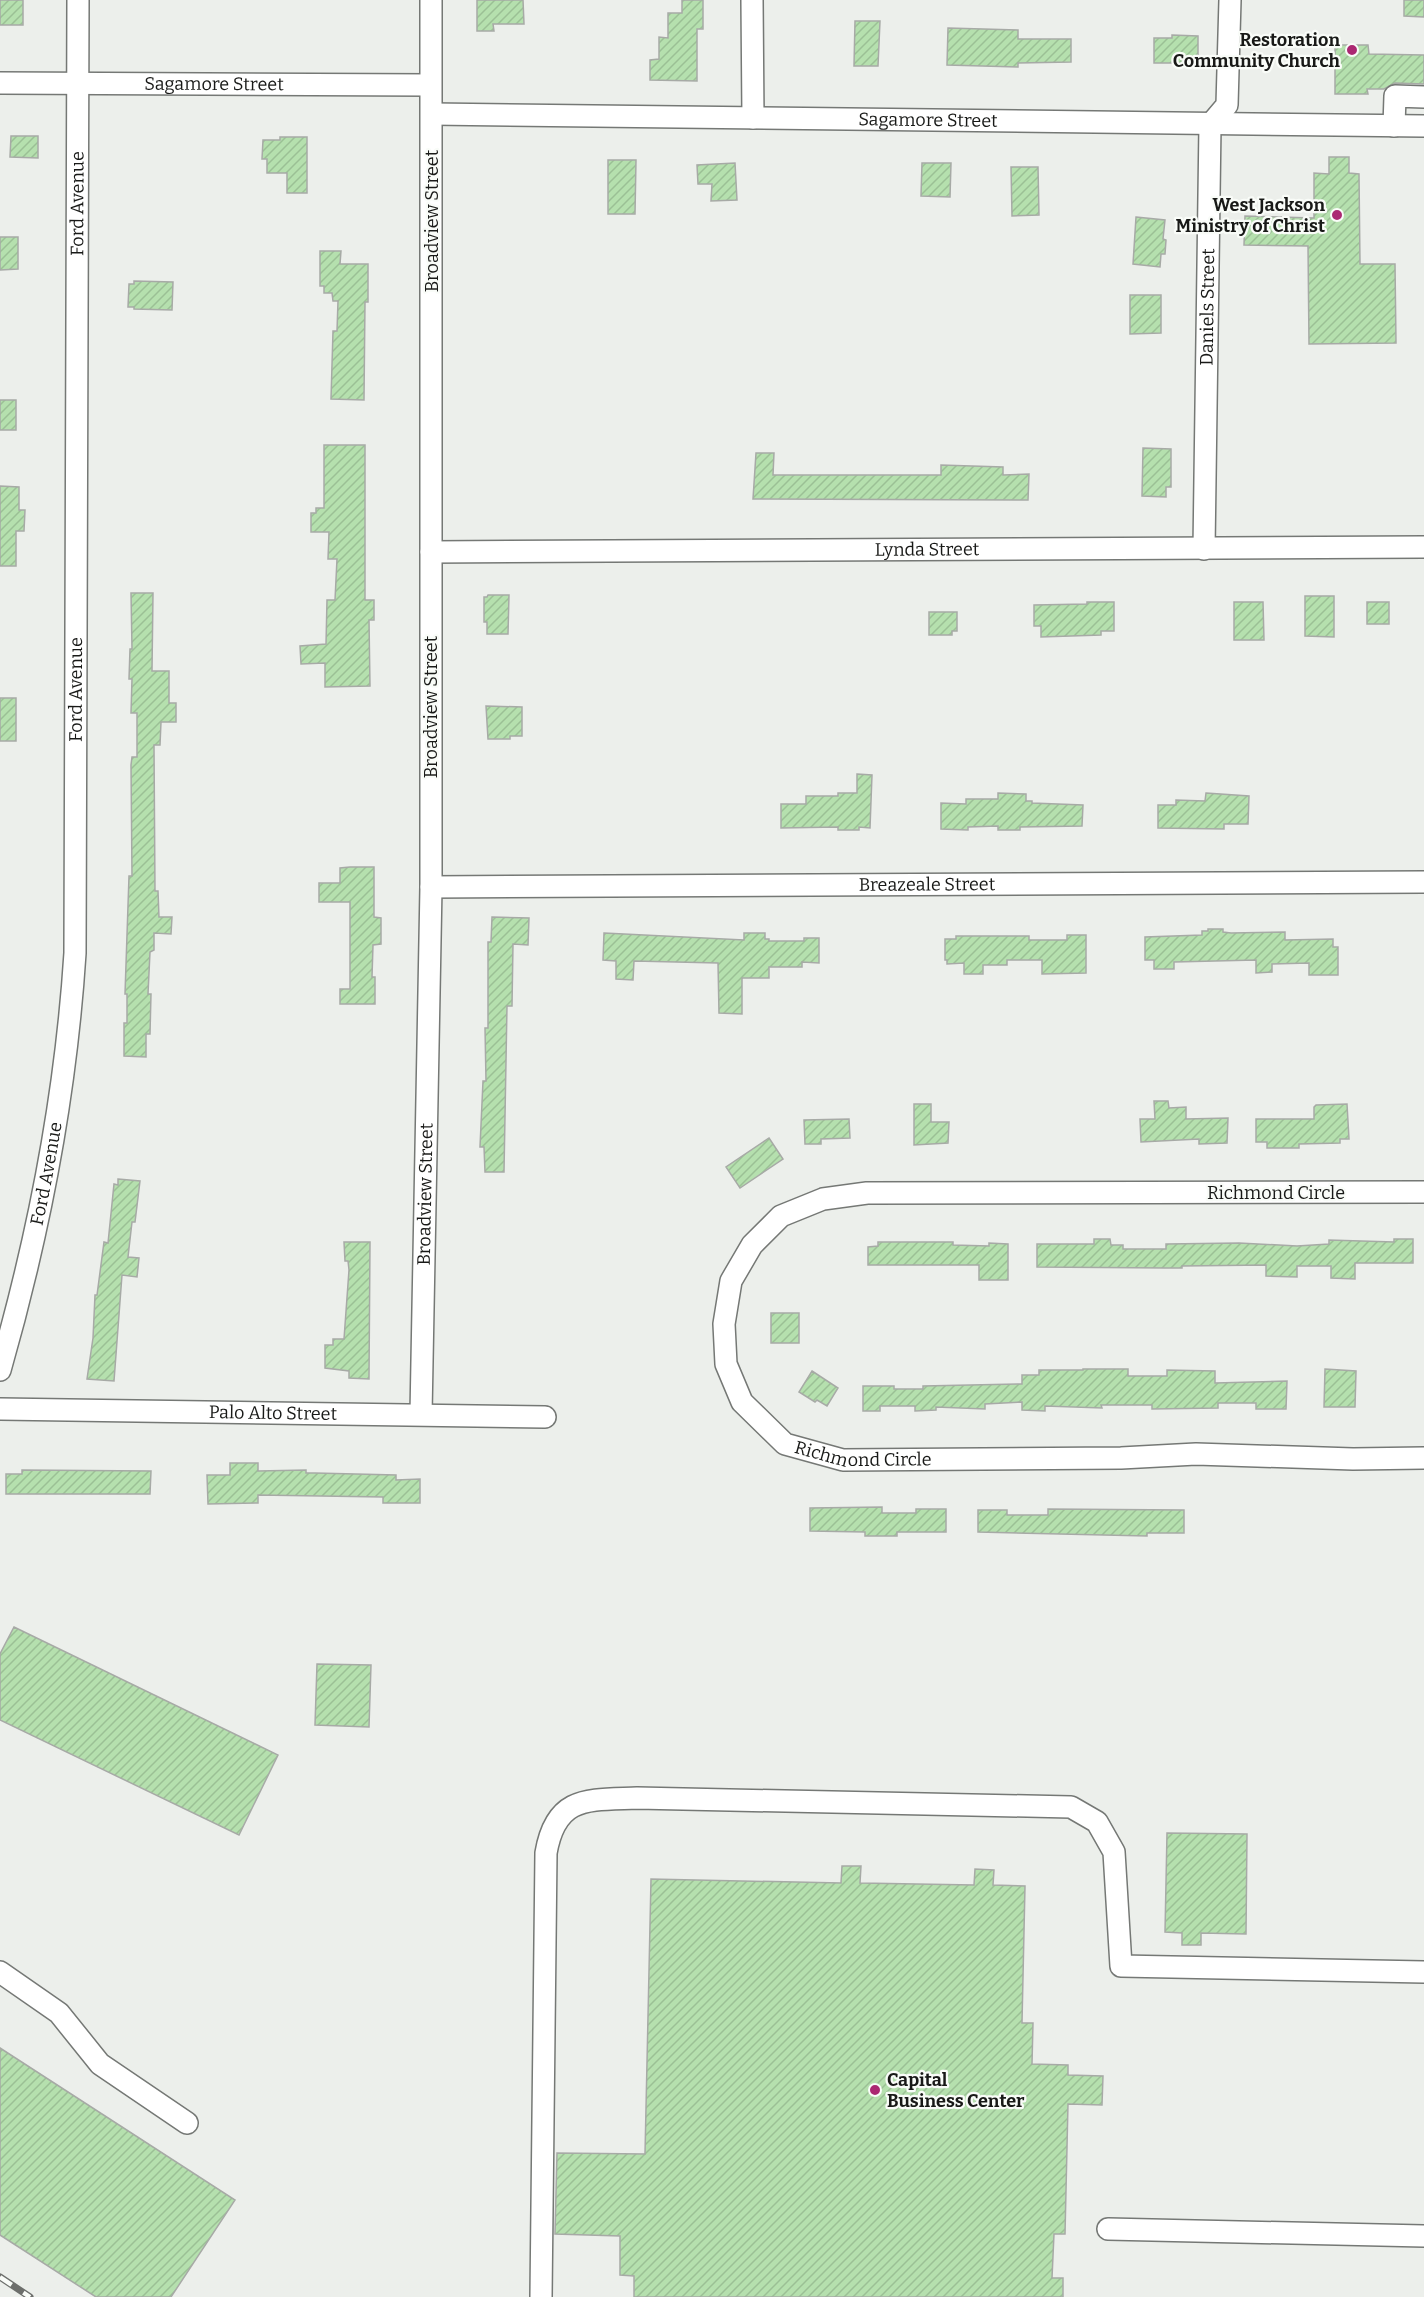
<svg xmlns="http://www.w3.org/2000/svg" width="1424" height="2297" font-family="Bitter,serif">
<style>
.building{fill:url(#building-hatch);stroke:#a7aaa6;stroke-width:1.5}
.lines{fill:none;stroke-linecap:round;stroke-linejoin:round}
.minor-casing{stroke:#757875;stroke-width:24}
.minor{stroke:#fff;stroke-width:21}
.rail-casing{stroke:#6d6f6c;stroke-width:7}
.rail{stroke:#f9fcf8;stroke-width:4.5;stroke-dasharray:14;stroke-linecap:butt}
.poi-dot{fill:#ab2872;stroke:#f9fcf8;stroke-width:2}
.labels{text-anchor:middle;stroke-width:4.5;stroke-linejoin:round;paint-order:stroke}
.poi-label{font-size:18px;font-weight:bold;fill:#181917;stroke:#f9fcf8;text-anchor:end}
.street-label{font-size:18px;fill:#181917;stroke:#f9fcf8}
</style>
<defs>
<pattern id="building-hatch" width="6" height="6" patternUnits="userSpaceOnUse" patternTransform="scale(1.5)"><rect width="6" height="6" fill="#b5e0ae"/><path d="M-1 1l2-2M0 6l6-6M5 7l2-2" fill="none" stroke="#9bc095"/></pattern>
</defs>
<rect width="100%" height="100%" fill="#ecefeb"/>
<path class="building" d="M0,0h23v25h-23z
M477,0h46l1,24h-31l1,7h-17z
M682,0h21v29h-6v52l-47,-1v-20l9,-1v-22l9,1v-25h14z
M1404,0h20v17l-20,-1z
M855,21h25l-2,45h-24z
M948,28l70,2v9h53v23l-53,1v4l-71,-2z
M1172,35l26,1v24h-9v3h-35v-25h18z
M1335,45h33l1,9 55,1v29l-29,-1 -11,6h-17l1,5h-33z
M11,136h27v22l-28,-1z
M280,137h27v56h-20v-20h-20v-14h-5l1,-19h17z
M1329,157h20v16l10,1 1,90h35l1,79 -87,1 -1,-98 -64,-1 1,-29 69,2v-45l15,1z
M608,160h28l-1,54h-27z
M735,163l2,37 -26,1 1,-17h-14l-1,-19z
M922,163h29l-1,34 -29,-1z
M1011,167h27l1,48 -27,1z
M1136,217l29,3 -2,19 3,1 -1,14h-4l-1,13 -27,-3z
M0,237h18v32l-18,1z
M320,251h21l-1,13h28v38h-3l-1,98 -33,-1 2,-68h4l1,-30h-5l-1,-8h-8v-7h-4z
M134,281l39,1 -1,28 -38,-1v-2h-6l1,-23h5z
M1130,295h31v38l-31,1z
M0,400h16v30h-16z
M324,445h41v155h9v20h-5l1,66 -45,1v-24l-24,1 -1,-18 26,-2 1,-44h8l2,-41h-9l1,-27h-18v-19h5v-5h8z
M1143,448l28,1v38h-5v10l-24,-1z
M756,453h18l-1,22h168v-10l62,2v8l26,-1 -1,26 -275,-1z
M0,486l19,1v23h6l-1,21h-8v35h-16z
M131,593h22l-1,78h17v32h7v19h-15l-1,23h-6l1,146h3l1,26h13l-1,17 -17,-1v17l-4,2 -2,42h3l-1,40h-4v23l-22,-1v-33h3v-29h-2l4,-118h3l-1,-111 1,-8h5v-44h-6l1,-34h-3l1,-30h2z
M488,595h21l-1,39h-21v-12h-3v-25h3z
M1305,596h29v41l-29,-1z
M1087,602h27v29h-13v4l-60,2v-11h-7v-21l53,-1z
M1234,602h29l1,38h-30z
M1367,602h22v22h-22z
M929,612h28v19h-5v4h-23z
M0,698h16v43h-16z
M486,706l36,1v29h-12v3h-22z
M857,774l15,1 -2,53 -11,-1v3h-21v-3l-57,1v-24h25v-8h32v-3h19z
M998,793l28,1v7h6v2l51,2 -1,21 -62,1v3h-22v-4l-30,1v3l-27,-1v-26l25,1v-5h32z
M1206,793l43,3 -1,28h-24v5l-66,-1v-23h18v-5l29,1z
M350,867h24v50l7,1v26l-8,1 -1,32h3v27h-35v-15h10v-87h-31v-19h21v-15z
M492,917l37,1 -1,27 -15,-1 -1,62h-5l-3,166h-19l-1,-25h-4l3,-66h3l-1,-53h3v-86h3z
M1208,929h15v3l8,1 54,-1v8l48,-1v8h5v28h-29v-12l-37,1v8l-16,1v-13l-82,2v7h-20v-9h-9v-23l57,-2v-4h6z
M604,933l140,7v-7h21v6h4v2h35v-3h15v25l-17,-1v5h-33v11h-27v36l-23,-1 -1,-50 -84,-2 -1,19 -17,-1v-18l-13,-1z
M1067,935h19v38l-44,1v-14h-35v5h-24v9h-19v-11l-17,1v-4h-2v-21h11v-3h73v4h38z
M1154,1101h14l1,7 17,-1v12l42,-1 -1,25 -28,1v-5l-58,3 -1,-23h15z
M914,1104h17v18h18l-1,21 -34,2z
M1347,1104l2,35h-9v4l-41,1v4h-32v-6h-11v-23h58v-12l2,-2z
M849,1119l1,19 -29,1v5h-16l-1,-24z
M769,1138l14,21 -43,29 -14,-21z
M118,1179l22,2 -5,41h-3l-4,35 11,1 -2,19 -15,-2 -8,106 -27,-2 6,-41 2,-43h2l7,-53 4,1 6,-59 4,1z
M1094,1239h16l1,6h12v4h43v-5l73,-1 58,3 32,-2v-4l65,2v-3h19v24h-58v16l-24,-1v-12h-34v11l-31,-1v-11l-84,1v2h-16l-129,-1v-23h57z
M344,1242h26l-1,137 -20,-1v-7l-24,-3v-23h8v-6h11l5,-69 -1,-9h-3z
M878,1242h75v3l36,1v-3l19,1v36h-29v-15h-111v-18l10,-1z
M771,1313h28v30h-28z
M1083,1369h45v7h39v-6l48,1v12l72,-2 -1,28h-30v-6h-38v5l-66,1v-4h-51l1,3 -57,-2v5l-23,-1v-8l-37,2v5l-49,-2v3l-21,1v-5h-35v5h-17v-25h31v3h29v-3l99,-2v-9h17v-5h44z
M1325,1369l31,2 -1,36h-31z
M812,1371l26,17 -11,18 -10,-6 -2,2 -16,-10z
M230,1463h28v8l48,-1v3h9l81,2v5l24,-1v24h-37v-6l-125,-2v8l-50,1 -1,-29h23z
M22,1470l129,1 -1,23h-144v-20h16z
M882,1507v6h34v-4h30v23h-49v4h-32v-4l-55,-1v-23z
M1048,1509l136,1v23h-37v3l-169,-4v-22h29v5h41z
M14,1627l264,128 -39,80 -239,-115v-66z
M317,1664l54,1 -2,62 -54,-2z
M1167,1833l80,1 -1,100 -45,-1v12h-19v-12l-17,-1z
M842,1866h19l-1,17 114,2 1,-16 19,1 -1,15 32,1 -3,137h11l-1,41 36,1v10l35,1 -1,29 -34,-1 -3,130h-11l-2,44h11v19h-429v-21l-14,-1v-39l-65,-2 2,-81 88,1 6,-275 190,4z
M0,2048l235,152 -64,97h-75l-96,-62z"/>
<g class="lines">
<defs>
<g id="minor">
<path d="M752,0l1,118"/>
<path id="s1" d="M0,83l430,2"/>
<path id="s2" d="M432,114l992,12"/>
<path d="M1394,126l1,-30 29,1"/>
<path id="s3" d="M1204,549l6,-424 17,-20 3,-105"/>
<path id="s4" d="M431,552l993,-5"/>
<path id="s5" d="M431,887l993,-5"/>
<path id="s6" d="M1424,1192l-557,1 -44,6 -42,17 -29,29 -21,36 -7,43 2,40 16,38 43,42 58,16 278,-2 75,-4 157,5 71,-1"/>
<path id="s7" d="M0,1370c39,-136 66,-276 75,-417l3,-953"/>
<path id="s8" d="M0,1409l545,8"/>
<path id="s9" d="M421,1414l10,-527v-887"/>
<path d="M0,1972l59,41 41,51 87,59"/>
<path d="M1108,2229l316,7"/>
<path d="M541,2297l5,-444c10,-58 42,-53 91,-55l434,9 26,15 17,30 7,114 303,6"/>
</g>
</defs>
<use href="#minor" class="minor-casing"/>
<use href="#minor" class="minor"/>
<defs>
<path id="rail" d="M0,2277l30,20"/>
</defs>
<use href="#rail" class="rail-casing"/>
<use href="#rail" class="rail"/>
</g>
<g class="poi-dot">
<circle cx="1352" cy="50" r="6"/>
<circle cx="1337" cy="215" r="6"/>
<circle cx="875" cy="2090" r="6"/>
</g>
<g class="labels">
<g class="poi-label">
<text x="1340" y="46">Restoration<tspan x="1340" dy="21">Community Church</tspan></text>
<text x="1325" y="211">West Jackson<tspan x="1325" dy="21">Ministry of Christ</tspan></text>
<text x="887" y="2086" text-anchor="start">Capital<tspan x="887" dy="21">Business Center</tspan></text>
</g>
<g class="street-label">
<text dy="6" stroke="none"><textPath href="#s1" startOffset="214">Sagamore Street</textPath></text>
<text dy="6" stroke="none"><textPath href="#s2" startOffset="496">Sagamore Street</textPath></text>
<text dy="6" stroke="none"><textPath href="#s7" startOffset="1174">Ford Avenue</textPath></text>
<text transform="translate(432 221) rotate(-90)" y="6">Broadview Street</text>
<text dy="6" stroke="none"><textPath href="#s3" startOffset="242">Daniels Street</textPath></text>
<text dy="6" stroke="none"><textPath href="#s4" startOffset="496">Lynda Street</textPath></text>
<text dy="6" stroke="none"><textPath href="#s7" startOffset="688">Ford Avenue</textPath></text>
<text transform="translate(431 707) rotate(-90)" y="6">Broadview Street</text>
<text dy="6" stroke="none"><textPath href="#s5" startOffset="496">Breazeale Street</textPath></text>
<text dy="6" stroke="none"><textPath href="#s7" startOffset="202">Ford Avenue</textPath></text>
<text dy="6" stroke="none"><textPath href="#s9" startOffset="220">Broadview Street</textPath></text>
<text x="1276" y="1199">Richmond Circle</text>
<text dy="6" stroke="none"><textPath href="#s8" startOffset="273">Palo Alto Street</textPath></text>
<text dy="6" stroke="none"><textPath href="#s6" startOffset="994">Richmond Circle</textPath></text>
</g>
</g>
</svg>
